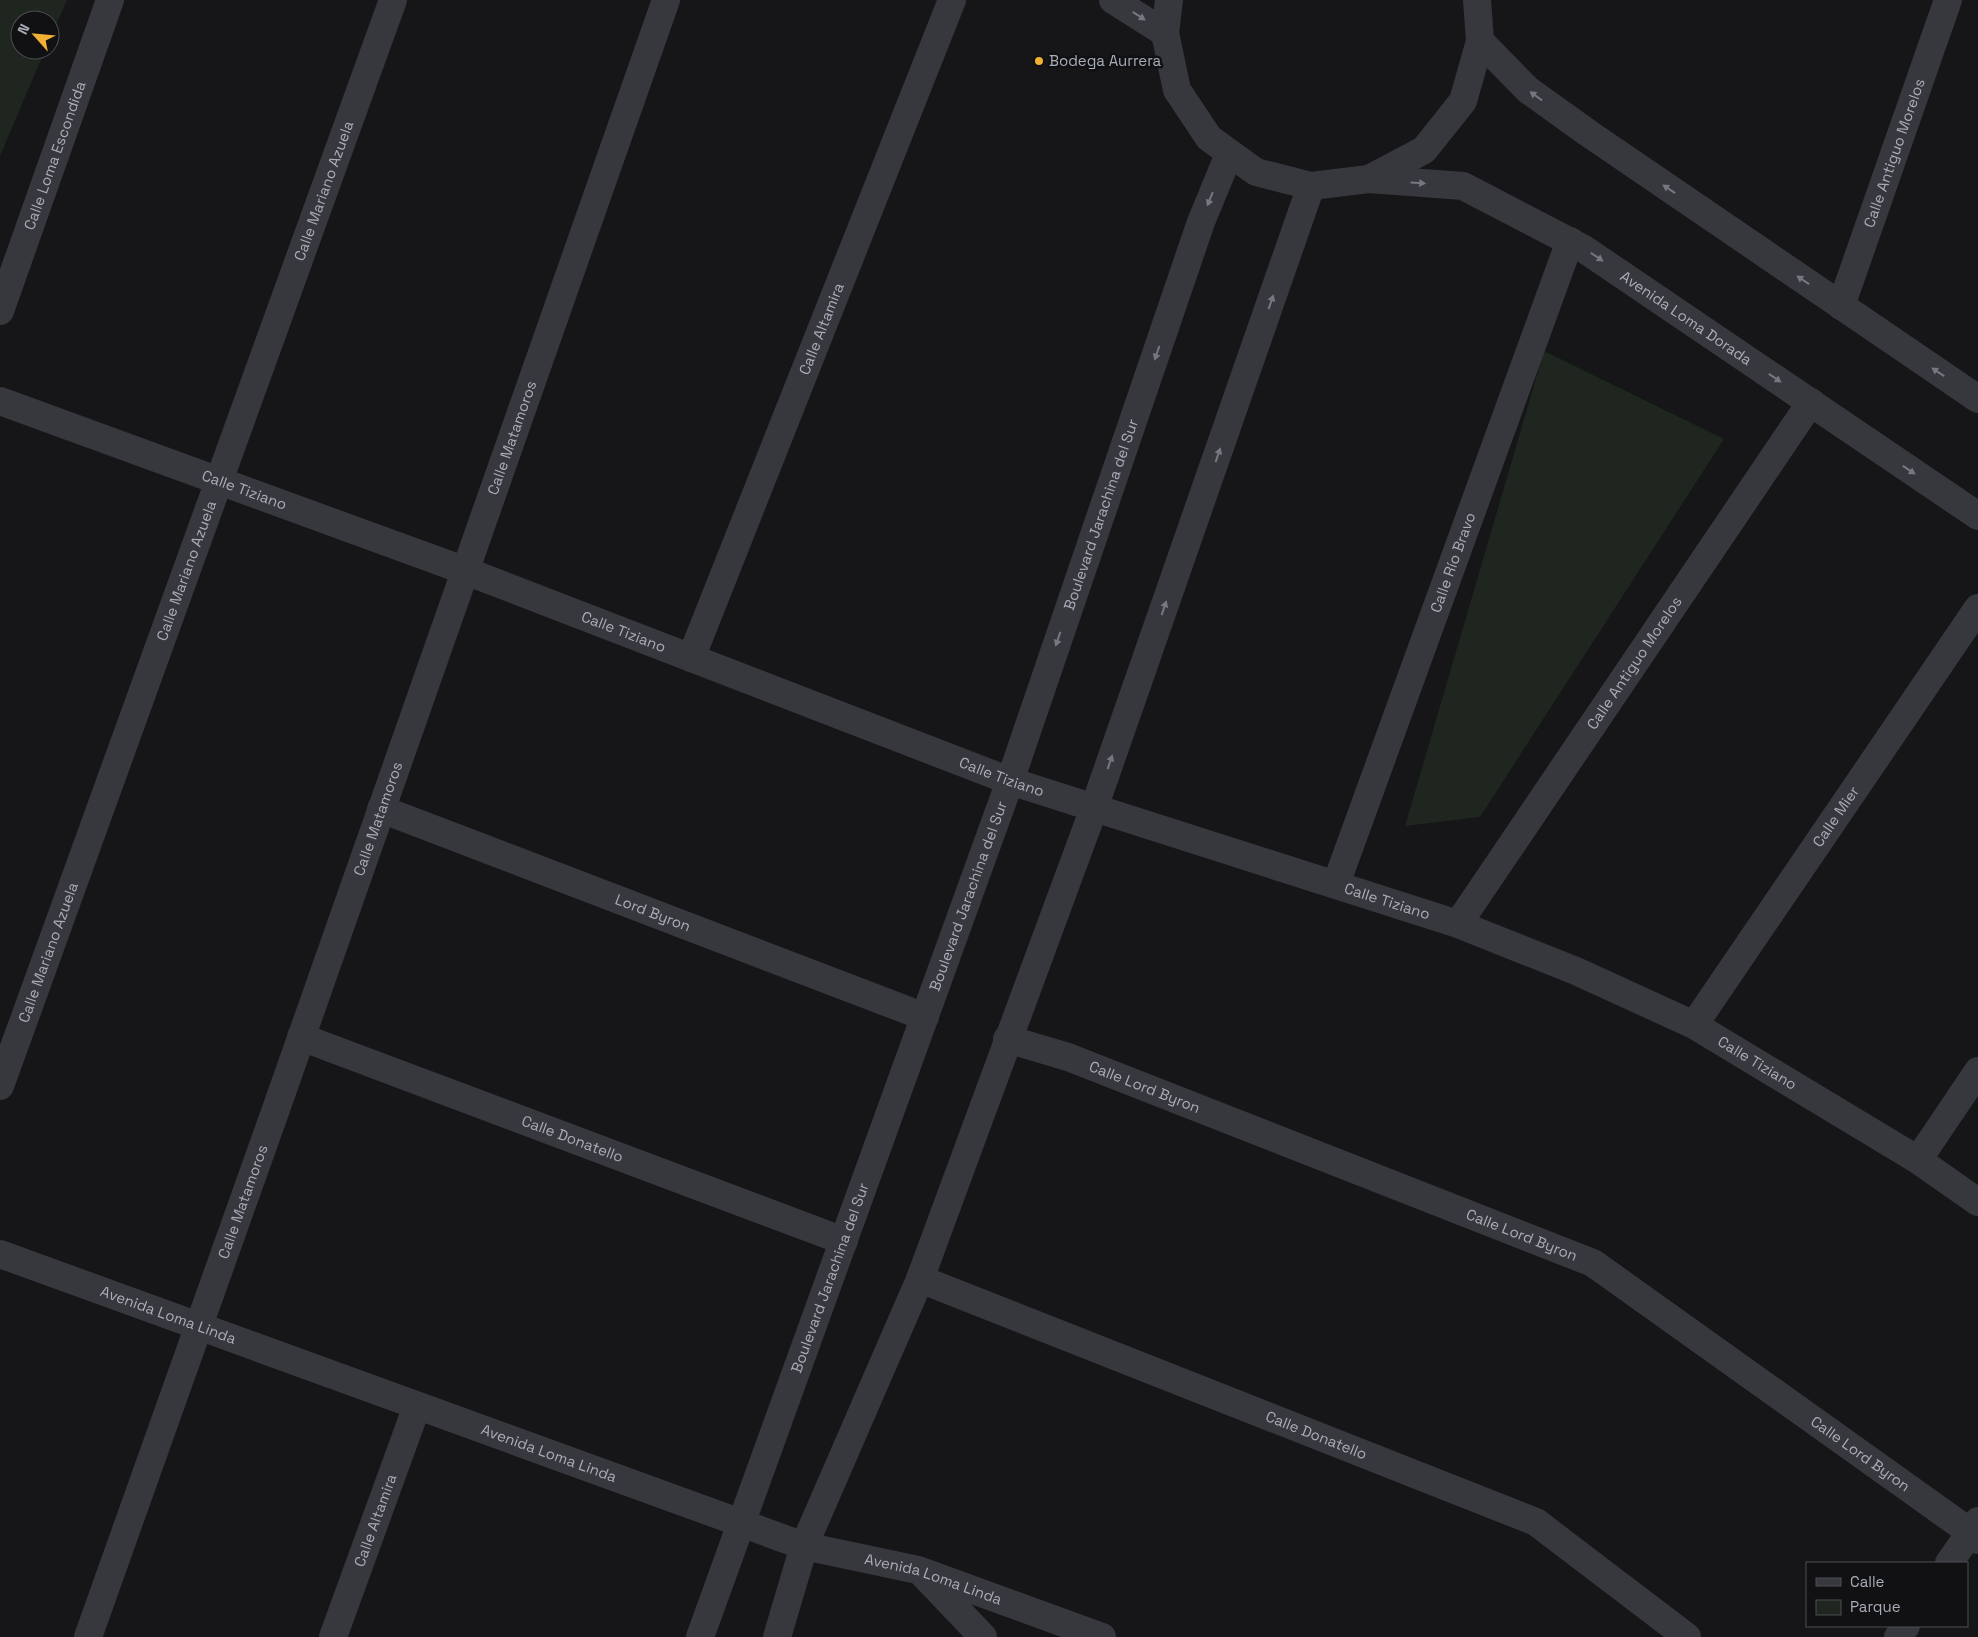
<svg xmlns="http://www.w3.org/2000/svg" width="1978" height="1637" font-family="'Space Grotesk',sans-serif">
<style>
.green{fill:#1e261f}
.lines{fill:none;stroke-linecap:round;stroke-linejoin:round}
.minor{stroke:#37383d;stroke-width:28}
.oneway{fill:#757881}
.poi-dot{fill:#f2b134;stroke:#111113;stroke-width:2}
.labels{text-anchor:middle;stroke-width:5;stroke-linejoin:round;paint-order:stroke}
.poi-label{font-size:15px;fill:#a8adb8;stroke:#111113;text-anchor:start}
.street-label{font-size:15px;fill:#a8adb8;stroke:#111113}
</style>
<rect width="100%" height="100%" fill="#161618"/>
<path class="green" d="M0,0h67l-17,39v-19h-30v30h25l-45,106z
M1544,351l180,88 -244,378 -75,9z"/>
<g class="lines">
<g class="minor">
<path d="M1113,0l52,33"/>
<path d="M1169,0l-4,33 12,57 32,48 47,34 55,14 58,-7 55,-29 39,-49 17,-60 -3,-41"/>
<path d="M1480,41l48,49 60,43 390,266"/>
<path id="s1" d="M1369,179l94,7 121,63 394,267"/>
<path id="s2" d="M1841,306l107,-306"/>
<path id="s3" d="M0,311l110,-311"/>
<path id="s4" d="M0,401l466,170 544,210 448,143 118,47 118,54 224,135 60,42"/>
<path id="s5" d="M691,658l261,-658"/>
<path id="s6" d="M381,809l544,208"/>
<path id="s7" d="M1336,884l234,-643"/>
<path id="s8" d="M1458,924l353,-522"/>
<path id="s9" d="M1694,1025l284,-417"/>
<path id="s10" d="M301,1037l543,204"/>
<path id="s11" d="M1007,1039l61,18 525,206 377,269 8,8"/>
<path id="s12" d="M0,1086l393,-1086"/>
<path d="M1918,1160l60,-89"/>
<path id="s13" d="M0,1254l804,292 114,24 184,67"/>
<path id="s14" d="M920,1279l616,243 151,115"/>
<path d="M1949,1563l29,-42"/>
<path d="M923,1574l60,63"/>
<path id="s15" d="M88,1637l187,-525 391,-1112"/>
<path id="s16" d="M333,1637l84,-231"/>
<path id="s17" d="M700,1637l310,-856 191,-559 28,-68"/>
<path d="M777,1637l27,-91 116,-267 174,-471 217,-622"/>
<path d="M1898,1637l8,-11"/>
</g>
</g>
<defs><path id="oneway-solid" d="M-6-.8H1V-3.2L6.5 0L1 3.2V.8H-6Z" transform="scale(1.25)"/></defs>
<g class="oneway">
<use href="#oneway-solid" transform="translate(1139 16) rotate(33)"/>
<use href="#oneway-solid" transform="translate(1536 96) rotate(-144)"/>
<use href="#oneway-solid" transform="translate(1418 183) rotate(4)"/>
<use href="#oneway-solid" transform="translate(1669 189) rotate(-146)"/>
<use href="#oneway-solid" transform="translate(1210 199) rotate(112)"/>
<use href="#oneway-solid" transform="translate(1597 257) rotate(34)"/>
<use href="#oneway-solid" transform="translate(1803 280) rotate(-146)"/>
<use href="#oneway-solid" transform="translate(1271 302) rotate(-71)"/>
<use href="#oneway-solid" transform="translate(1157 353) rotate(109)"/>
<use href="#oneway-solid" transform="translate(1938 372) rotate(-146)"/>
<use href="#oneway-solid" transform="translate(1775 378) rotate(34)"/>
<use href="#oneway-solid" transform="translate(1218 455) rotate(-71)"/>
<use href="#oneway-solid" transform="translate(1909 470) rotate(34)"/>
<use href="#oneway-solid" transform="translate(1164 608) rotate(-71)"/>
<use href="#oneway-solid" transform="translate(1058 639) rotate(109)"/>
<use href="#oneway-solid" transform="translate(1110 762) rotate(-71)"/>
</g>
<circle class="poi-dot" cx="1039" cy="61" r="5"/>
<g class="labels">
<g class="poi-label">
<text x="1049" y="66">Bodega Aurrera</text>
</g>
<g class="street-label">
<text dy="5" stroke="none"><textPath href="#s2" startOffset="162">Calle Antiguo Morelos</textPath></text>
<text dy="5" stroke="none"><textPath href="#s3" startOffset="165">Calle Loma Escondida</textPath></text>
<text dy="5" stroke="none"><textPath href="#s12" startOffset="952">Calle Mariano Azuela</textPath></text>
<text dy="5" stroke="none"><textPath href="#s1" startOffset="354">Avenida Loma Dorada</textPath></text>
<text dy="5" stroke="none"><textPath href="#s5" startOffset="354">Calle Altamira</textPath></text>
<text dy="5" stroke="none"><textPath href="#s15" startOffset="1272">Calle Matamoros</textPath></text>
<text dy="5" stroke="none"><textPath href="#s4" startOffset="260">Calle Tiziano</textPath></text>
<text dy="5" stroke="none"><textPath href="#s17" startOffset="1192">Boulevard Jarachina del Sur</textPath></text>
<text dy="5" stroke="none"><textPath href="#s7" startOffset="342">Calle Río Bravo</textPath></text>
<text dy="5" stroke="none"><textPath href="#s12" startOffset="548">Calle Mariano Azuela</textPath></text>
<text dy="5" stroke="none"><textPath href="#s4" startOffset="665">Calle Tiziano</textPath></text>
<text dy="5" stroke="none"><textPath href="#s8" startOffset="315">Calle Antiguo Morelos</textPath></text>
<text dy="5" stroke="none"><textPath href="#s4" startOffset="1070">Calle Tiziano</textPath></text>
<text dy="5" stroke="none"><textPath href="#s9" startOffset="252">Calle Mier</textPath></text>
<text dy="5" stroke="none"><textPath href="#s15" startOffset="868">Calle Matamoros</textPath></text>
<text dy="5" stroke="none"><textPath href="#s17" startOffset="788">Boulevard Jarachina del Sur</textPath></text>
<text dy="5" stroke="none"><textPath href="#s4" startOffset="1475">Calle Tiziano</textPath></text>
<text dy="5" stroke="none"><textPath href="#s6" startOffset="291">Lord Byron</textPath></text>
<text dy="5" stroke="none"><textPath href="#s12" startOffset="142">Calle Mariano Azuela</textPath></text>
<text dy="5" stroke="none"><textPath href="#s4" startOffset="1880">Calle Tiziano</textPath></text>
<text dy="5" stroke="none"><textPath href="#s11" startOffset="146">Calle Lord Byron</textPath></text>
<text dy="5" stroke="none"><textPath href="#s10" startOffset="290">Calle Donatello</textPath></text>
<text dy="5" stroke="none"><textPath href="#s15" startOffset="462">Calle Matamoros</textPath></text>
<text dy="5" stroke="none"><textPath href="#s11" startOffset="551">Calle Lord Byron</textPath></text>
<text dy="5" stroke="none"><textPath href="#s17" startOffset="382">Boulevard Jarachina del Sur</textPath></text>
<text dy="5" stroke="none"><textPath href="#s13" startOffset="179">Avenida Loma Linda</textPath></text>
<text dy="5" stroke="none"><textPath href="#s14" startOffset="426">Calle Donatello</textPath></text>
<text dy="5" stroke="none"><textPath href="#s13" startOffset="584">Avenida Loma Linda</textPath></text>
<text dy="5" stroke="none"><textPath href="#s11" startOffset="956">Calle Lord Byron</textPath></text>
<text dy="5" stroke="none"><textPath href="#s16" startOffset="124">Calle Altamira</textPath></text>
<text dy="5" stroke="none"><textPath href="#s13" startOffset="989">Avenida Loma Linda</textPath></text>
</g>
</g>
<rect x="1806" y="1562" width="162" height="65" fill="#111113" stroke="#4d4f55"/>
<rect x="1816" y="1578" width="25" height="8" fill="#37383d" stroke="#4d4f55"/>
<text x="1850" y="1587" font-size="15" fill="#a8adb8">Calle</text>
<rect x="1816" y="1600" width="25" height="15" fill="#1e261f" stroke="#4d4f55"/>
<text x="1850" y="1612" font-size="15" fill="#a8adb8">Parque</text>
<g transform="translate(35 35) rotate(297)"><circle r="24" fill="#111113" stroke="#4d4f55"/>
<path d="M0-4L9 19L0 12L-9 19Z" fill="#f2b134"/>
<text y="-8" font-size="14" font-weight="bold" text-anchor="middle" fill="#a8adb8">N</text>
</g>
</svg>
